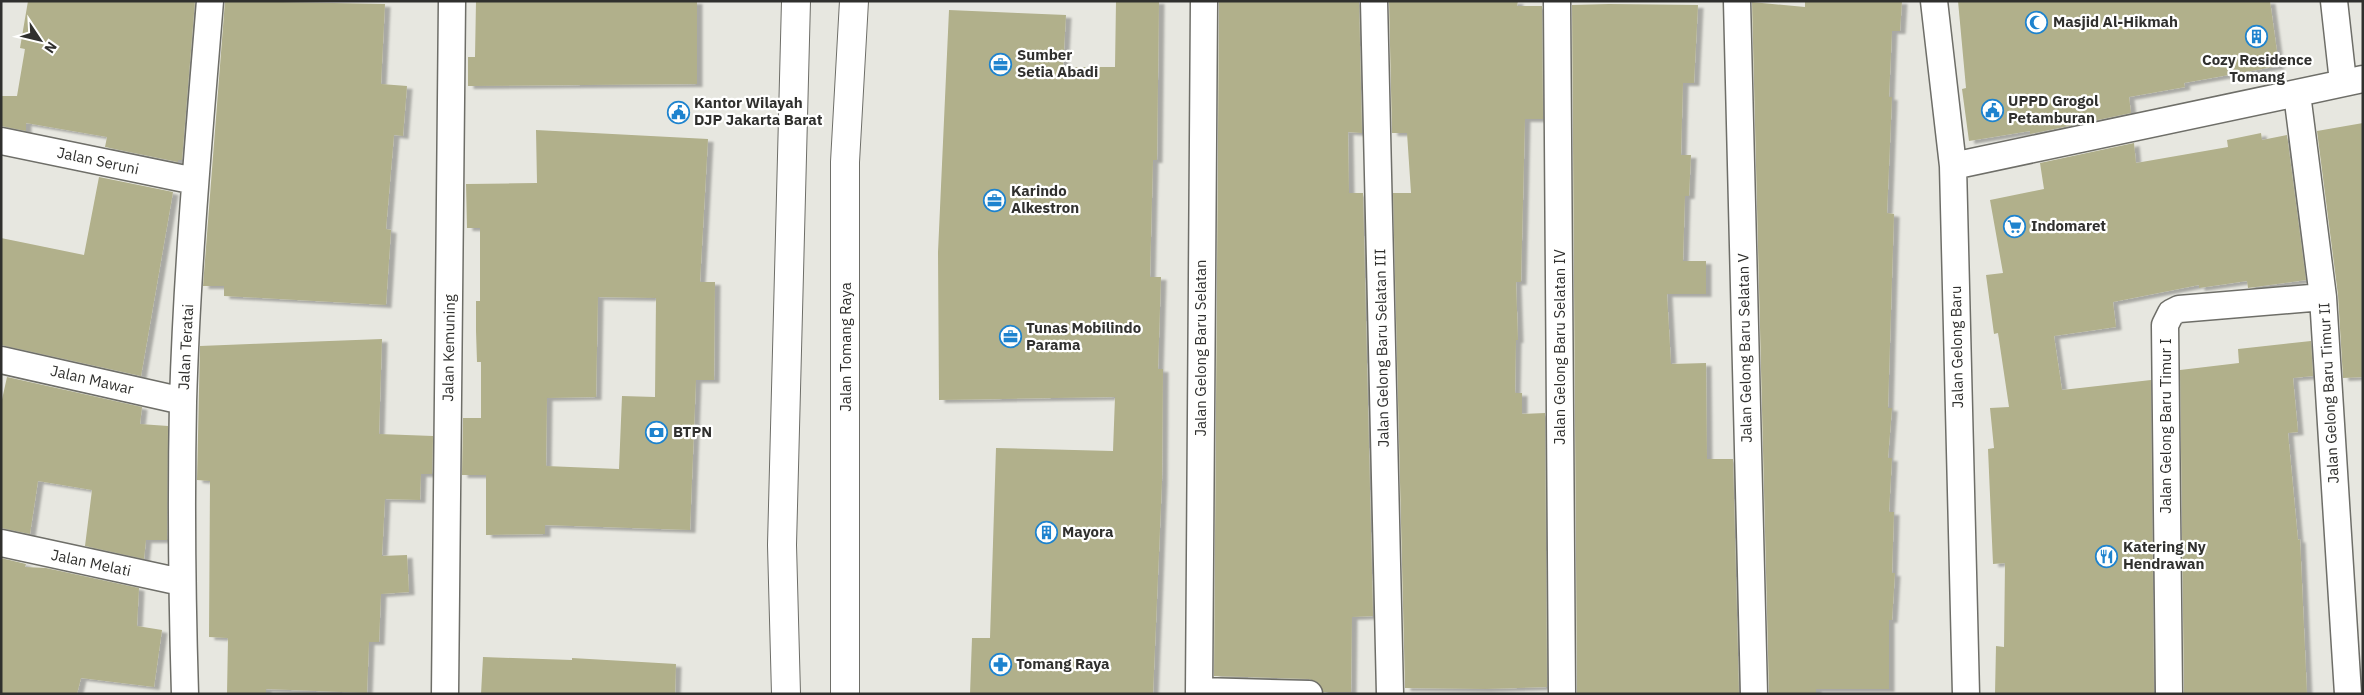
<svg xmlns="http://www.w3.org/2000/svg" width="2364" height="695" font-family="'IBM Plex Sans',sans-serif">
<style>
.building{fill:#b1b08b;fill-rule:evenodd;filter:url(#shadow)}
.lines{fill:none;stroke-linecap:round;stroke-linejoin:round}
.street-casing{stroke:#6e6e68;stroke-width:29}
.primary-casing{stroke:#6e6e68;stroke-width:30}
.street{stroke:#fff;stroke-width:26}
.primary{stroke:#fff;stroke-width:28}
.labels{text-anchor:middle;stroke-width:4.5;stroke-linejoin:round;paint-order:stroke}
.poi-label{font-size:15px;font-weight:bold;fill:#30302e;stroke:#fffffe;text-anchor:start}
.street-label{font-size:15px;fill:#30302e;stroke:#fffffe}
</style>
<defs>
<filter id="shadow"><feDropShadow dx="5.5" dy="3" stdDeviation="1" flood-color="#0004"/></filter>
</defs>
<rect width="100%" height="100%" fill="#e7e7e0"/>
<path class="building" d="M28,1h167l-13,159h-4v2l-73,-15 2,-10 -81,-14v8l-25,-5v-30h16l8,-47 -5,-1z
M225,1l160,3 -4,80 26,2 -4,50 -9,-1 -8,94 5,1 -5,75 -162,-9v-10h-21z
M476,1h221v83l-229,2v-29h7z
M1116,1h43l-2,159h-4l-3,117h11l-3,92h5l-1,112 -9,213h-183l2,-56h18l6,-190 117,3 2,-54 -176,3 -1,-148 11,-242 117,5 -3,52h52z
M1219,1h140l3,132 -14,-1 1,61h14l10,423 -21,1 -1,75h-28l-6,-10 -8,-3 -95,-3z
M1389,1h129l-1,5h25l1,113h-18l-4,163h-5l2,58h-2l-1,53h7v21l23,-1 2,274 -62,2 -80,-1 -12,-495h18l-4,-60h-15z
M1805,1h97l-2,30h-8l-3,66h3l-5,116 7,1 -6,194h4l-4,50h4l-3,54h5l-2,61h3l-3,47h-3v69h-73v5h-47l-17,-692 53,5z
M1958,1h312l9,65 -95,17 1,4 -56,10 2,16 -101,21v-3l-61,10 -7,-52 4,-1z
M1609,4l89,1 -4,78h-11l-2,72h10l-2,41h-4l-2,65h23v33h-39l4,70 35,-1 1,96h26l6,235h-162l-5,-689z
M2363,123v254l-20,1 -5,-83 -21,-164z
M536,130l172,9 -8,143h15l-1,98h-18l-6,150 -145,-5v9l-59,1v-60h-24l1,-57h18v-56h-4l-1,-31v-30h4v-73h-13l-1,-44 71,-1zM598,297l58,1 -1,99 -33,-1 -3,73 -73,-3 1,-68 49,-1z
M2261,133l1,7 25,-5 19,145 -58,8 -1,-7 -48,7v-3l-86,17 3,25 -62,9 8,54 89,-10 3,314h-159l1,-48 8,1 1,-84 -12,1 -5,-115 6,-1 -4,-40 19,-1 -11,-74 -4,1 -8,-59 17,-2 -13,-73 54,-11 -4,-26 94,-20 2,20 92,-16 -1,-7z
M99,177l74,15 -32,184 -140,-31v-107l83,17z
M382,339l-3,95 54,2 -1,38h-11l-1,26 -35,-1 -3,57 25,-1 2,37 -28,2 -2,48h-10l-2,51 -101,-4v5h-39l1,-56 -19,-1 1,-156 -13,-1 3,-134z
M2311,341l2,35 -20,2 5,54 -10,1 10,107 2,-1 7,155h-123l-4,-324 59,-7 -1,-14z
M7,377l135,30 -2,17 28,2 -1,114h-21l-2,19 -59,-13 7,-56 -54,-9 -8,53 -29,-6v-124z
M1,558l25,6 -1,3 21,1 93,20 -2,38 25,4 -8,57 -73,-9 -4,16h-76z
M483,657l89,3v-2l104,6 -1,30h-194z"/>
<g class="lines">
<defs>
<path id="street" d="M1374,1l16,693
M1557,1l5,693
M1737,1l17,693
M1934,1l19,165 13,528
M2334,1l9,81
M2297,94l26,203 25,397
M1,141l194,40
M1953,166l410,-87
M1,360l182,41
M1,543l180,39
M1199,691l110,3
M185,694c-3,-98 -4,-195 -2,-292 4,-134 16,-267 27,-401
M445,694l7,-693
M1199,694l5,-693
M2169,694l-4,-369 6,-12 8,-4 144,-12"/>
<path id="primary" d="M786,694l-4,-149 14,-544
M845,694v-532l9,-161"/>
</defs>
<use href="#street" class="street-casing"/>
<use href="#primary" class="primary-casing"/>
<use href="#street" class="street"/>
<use href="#primary" class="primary"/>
</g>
<defs>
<symbol id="mosque-ring" viewBox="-11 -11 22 22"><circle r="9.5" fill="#fffffe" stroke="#1e83ce" stroke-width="1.5"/><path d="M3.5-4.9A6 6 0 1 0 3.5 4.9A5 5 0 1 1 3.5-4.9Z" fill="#1e83ce"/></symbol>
<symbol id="building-ring" viewBox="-11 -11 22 22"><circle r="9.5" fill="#fffffe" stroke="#1e83ce" stroke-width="1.5"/><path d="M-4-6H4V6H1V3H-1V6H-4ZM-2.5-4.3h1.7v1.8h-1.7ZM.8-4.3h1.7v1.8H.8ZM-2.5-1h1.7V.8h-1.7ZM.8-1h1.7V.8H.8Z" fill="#1e83ce"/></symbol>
<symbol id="office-ring" viewBox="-11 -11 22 22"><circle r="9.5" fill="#fffffe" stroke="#1e83ce" stroke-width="1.5"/><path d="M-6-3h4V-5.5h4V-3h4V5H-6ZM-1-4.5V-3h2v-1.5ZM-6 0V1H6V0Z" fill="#1e83ce"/></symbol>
<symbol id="civic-ring" viewBox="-11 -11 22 22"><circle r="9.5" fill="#fffffe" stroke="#1e83ce" stroke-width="1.5"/><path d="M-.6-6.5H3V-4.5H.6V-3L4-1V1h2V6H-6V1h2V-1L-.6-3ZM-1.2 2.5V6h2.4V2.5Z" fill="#1e83ce"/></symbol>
<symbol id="supermarket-ring" viewBox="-11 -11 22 22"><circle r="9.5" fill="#fffffe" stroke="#1e83ce" stroke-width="1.5"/><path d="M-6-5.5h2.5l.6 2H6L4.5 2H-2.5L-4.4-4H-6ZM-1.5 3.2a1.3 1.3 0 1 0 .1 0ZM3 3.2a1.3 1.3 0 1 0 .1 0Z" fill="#1e83ce"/></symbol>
<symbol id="bank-ring" viewBox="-11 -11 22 22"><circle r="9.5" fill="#fffffe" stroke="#1e83ce" stroke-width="1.5"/><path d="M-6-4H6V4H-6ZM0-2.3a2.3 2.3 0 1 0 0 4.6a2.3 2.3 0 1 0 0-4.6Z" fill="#1e83ce"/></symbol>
<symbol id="restaurant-ring" viewBox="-11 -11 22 22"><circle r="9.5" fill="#fffffe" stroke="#1e83ce" stroke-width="1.5"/><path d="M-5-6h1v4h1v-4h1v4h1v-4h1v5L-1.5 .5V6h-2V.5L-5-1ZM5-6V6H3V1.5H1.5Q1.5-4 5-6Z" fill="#1e83ce"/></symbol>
<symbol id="pharmacy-ring" viewBox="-11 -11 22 22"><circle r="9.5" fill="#fffffe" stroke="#1e83ce" stroke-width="1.5"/><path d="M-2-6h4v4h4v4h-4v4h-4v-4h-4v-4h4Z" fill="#1e83ce"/></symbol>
</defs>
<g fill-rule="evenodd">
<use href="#mosque-ring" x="2024" y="10" width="25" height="25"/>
<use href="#building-ring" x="2244" y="24" width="25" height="25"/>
<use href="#office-ring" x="988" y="52" width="25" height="25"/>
<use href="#civic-ring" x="1980" y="98" width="25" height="25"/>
<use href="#civic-ring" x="666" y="100" width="25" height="25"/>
<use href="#office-ring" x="982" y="188" width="25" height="25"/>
<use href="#supermarket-ring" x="2002" y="214" width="25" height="25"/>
<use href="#office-ring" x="998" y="324" width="25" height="25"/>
<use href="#bank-ring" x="644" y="420" width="25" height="25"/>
<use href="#building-ring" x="1034" y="520" width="25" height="25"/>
<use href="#restaurant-ring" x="2094" y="544" width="25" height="25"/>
<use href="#pharmacy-ring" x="988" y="652" width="25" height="25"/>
</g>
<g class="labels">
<g class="poi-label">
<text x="2053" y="27">Masjid Al-Hikmah</text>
<text x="1017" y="60">Sumber<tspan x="1017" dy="17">Setia Abadi</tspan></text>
<text x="2257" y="65" text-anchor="middle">Cozy Residence<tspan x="2257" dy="17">Tomang</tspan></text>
<text x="2008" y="106">UPPD Grogol<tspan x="2008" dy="17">Petamburan</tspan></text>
<text x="694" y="108">Kantor Wilayah<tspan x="694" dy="17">DJP Jakarta Barat</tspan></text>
<text x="1011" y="196">Karindo<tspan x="1011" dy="17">Alkestron</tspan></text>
<text x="2031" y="231">Indomaret</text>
<text x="1026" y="333">Tunas Mobilindo<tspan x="1026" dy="17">Parama</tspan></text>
<text x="673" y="437">BTPN</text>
<text x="1062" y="537">Mayora</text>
<text x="2123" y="552">Katering Ny<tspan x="2123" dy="17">Hendrawan</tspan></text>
<text x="1016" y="669">Tomang Raya</text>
</g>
<g class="street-label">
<text transform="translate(98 161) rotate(12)" y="5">Jalan Seruni</text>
<text transform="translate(186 347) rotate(-87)" y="5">Jalan Teratai</text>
<text transform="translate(846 347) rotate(-90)" y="5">Jalan Tomang Raya</text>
<text transform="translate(1560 347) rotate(-90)" y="5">Jalan Gelong Baru Selatan IV</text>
<text transform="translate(1957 347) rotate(-91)" y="5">Jalan Gelong Baru</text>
<text transform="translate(449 348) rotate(-89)" y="5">Jalan Kemuning</text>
<text transform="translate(1201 348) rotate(-90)" y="5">Jalan Gelong Baru Selatan</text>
<text transform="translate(1382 348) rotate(-91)" y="5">Jalan Gelong Baru Selatan III</text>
<text transform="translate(1745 348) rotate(-91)" y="5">Jalan Gelong Baru Selatan V</text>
<text transform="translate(92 380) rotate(13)" y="5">Jalan Mawar</text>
<text transform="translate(2329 393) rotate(-93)" y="5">Jalan Gelong Baru Timur II</text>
<text transform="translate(2166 426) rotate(-90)" y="5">Jalan Gelong Baru Timur I</text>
<text transform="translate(91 563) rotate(12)" y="5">Jalan Melati</text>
</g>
</g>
<rect width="2364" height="695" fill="none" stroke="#30302e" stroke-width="5"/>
<g transform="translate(40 40) rotate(125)" stroke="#fffffe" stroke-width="4" paint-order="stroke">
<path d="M0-4L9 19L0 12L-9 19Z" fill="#30302e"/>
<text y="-8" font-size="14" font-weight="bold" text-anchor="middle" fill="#30302e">N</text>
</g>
</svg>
